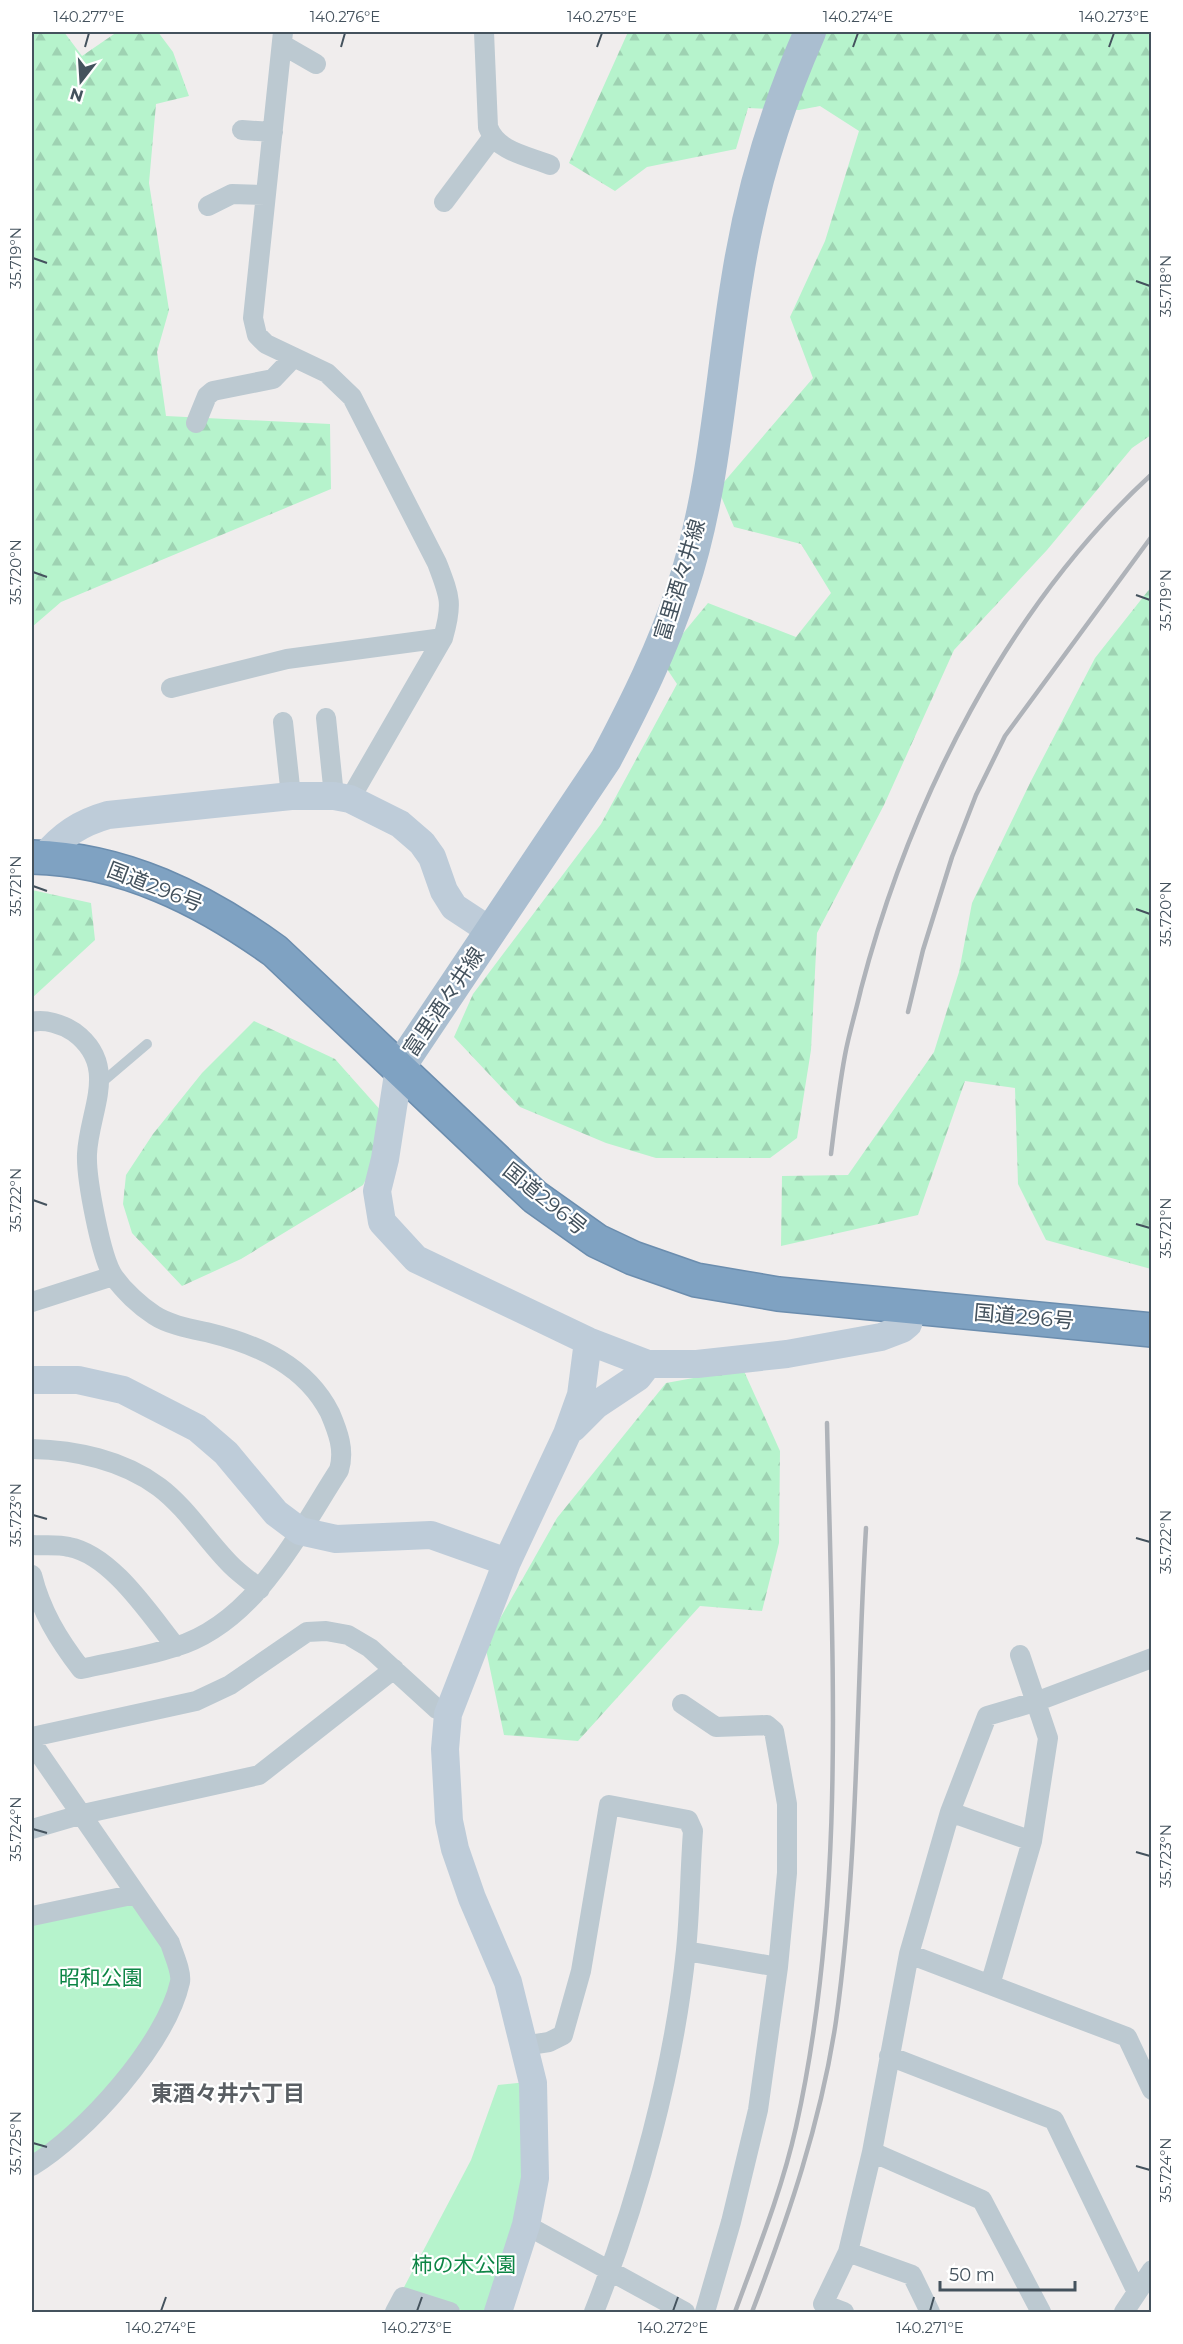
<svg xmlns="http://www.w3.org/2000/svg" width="1183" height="2344" font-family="Montserrat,'Noto Sans JP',sans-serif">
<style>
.forest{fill:url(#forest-firs)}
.park{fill:#b6f3cc}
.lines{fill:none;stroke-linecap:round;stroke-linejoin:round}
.highway-casing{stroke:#6b8dae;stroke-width:36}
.lane{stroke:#bcc9d1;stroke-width:10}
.street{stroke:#bcc9d1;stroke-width:20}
.secondary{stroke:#beccd9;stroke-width:28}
.primary{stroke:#aabed0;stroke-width:32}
.highway{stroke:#7fa2c2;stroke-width:33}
.rail{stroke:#afb3b9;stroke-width:4.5}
.ticks{fill:none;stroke:#44525d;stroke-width:2}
.labels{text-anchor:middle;stroke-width:4.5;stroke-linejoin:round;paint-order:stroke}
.street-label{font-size:21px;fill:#44525d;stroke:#fff}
.park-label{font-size:21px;fill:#0d8545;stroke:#fff}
.neighbourhood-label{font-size:22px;font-weight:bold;fill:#595e63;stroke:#fff}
.neatline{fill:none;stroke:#44525d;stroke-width:2}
.ticks-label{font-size:15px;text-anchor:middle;fill:#44525d}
</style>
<defs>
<pattern id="forest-firs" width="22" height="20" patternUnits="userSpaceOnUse" patternTransform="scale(1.5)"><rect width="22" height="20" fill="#b6f3cc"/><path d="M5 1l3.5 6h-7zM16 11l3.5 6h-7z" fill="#9ed2b2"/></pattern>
</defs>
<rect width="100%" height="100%" fill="#f0eded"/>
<path class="forest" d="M32,32h32l18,24 35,-24h41l15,20 16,44 -33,8 -7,79 20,127 -12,42 9,64 164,8 1,65 -270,113 -29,25z
M628,32h523v403l-19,13 -85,102 -93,100 -70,155 -67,128 -6,117 -14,88 -27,20h-114l-50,-15 -86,-36 -66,-70 19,-43 128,-170 76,-140 -16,-24 47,-57 88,34 35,-44 -30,-49 -67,-17 -16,-38 95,-111 -23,-61 35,-76 34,-110 -39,-25 -21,4 -51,-2 -12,41 -89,18 -32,24 -46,-28z
M1151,587v682l-105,-29 -28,-56 -3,-96 -50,-7 -47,134 -137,31 1,-70 66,-1 86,-123 25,-80 13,-69 59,-122 64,-123z
M32,890l59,13 4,37 -63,58z
M254,1021l81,38 48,54 -3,39 -17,33 -122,74 -59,27 -50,-53 -9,-29 3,-29 27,-41 49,-61z
M743,1369l37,82 -1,92 -17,68 -62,-5 -122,135 -74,-6 -19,-90 72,-127 109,-135z"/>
<path class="park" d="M134,1900c17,24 35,47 40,77 1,6 -4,15 -7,21 -24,66 -82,118 -135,159v-234z
M527,2082l3,96 -37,134h-26l-65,-21 69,-131 27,-75z"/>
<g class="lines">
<defs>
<path id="highway" d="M32,857c91,2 171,42 243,94l260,246 62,44 36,17 63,22 82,14 374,36"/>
</defs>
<use href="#highway" class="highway-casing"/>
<path class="lane" d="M100,1084l47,-40"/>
<path class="street" d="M283,32l-30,286 4,17 9,9 61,29 25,24 85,166c13,34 16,40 6,75l-93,161
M484,32l4,95c9,25 40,29 62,38
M283,45l33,19
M242,130l31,2
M444,202l48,-64
M208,206l24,-12 33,1
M196,423l11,-27 6,-5 60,-12 20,-21
M171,688l116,-29 156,-21
M326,718l8,78
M283,722l8,74
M32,1022c13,-3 30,2 42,10 46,34 15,78 13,122 -1,24 14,105 27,123 10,14 26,29 40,38 15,10 38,14 56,18 49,12 96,33 120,80 8,19 15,37 9,57 -42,65 -84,153 -164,177 -31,10 -63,15 -94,22 -23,-30 -40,-58 -49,-94
M32,1302l81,-26
M32,1449c43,1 91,11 127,38 28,21 47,53 72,78 9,9 19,16 29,24
M32,1545c11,1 25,-1 37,2 43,8 81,68 107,100
M682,1704l34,23 51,-2 7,6 13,73v69l-9,94 -20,143 -27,112 -26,90
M32,1737l164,-36 34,-16 77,-53 19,-1 22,4 22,13 67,61 11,5
M32,1743l138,200c3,10 12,29 10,39 -14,62 -95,152 -148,184
M950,1812l82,29
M32,1829l51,-15 176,-39 135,-106
M32,1916l104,-22
M686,1951l92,16
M909,1954l218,83 25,53
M990,1985l42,-144 16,-103 -28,-83
M523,2046l26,-4 14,-7 18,-64 28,-166 79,15 5,11c-3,40 -3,80 -7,119 -12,119 -48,251 -92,362
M889,2056l165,64 83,172
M872,2152l110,48 59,112
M526,2225l159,87
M848,2252l64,23 18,37
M395,2312l8,-15 47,15
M844,2312l-21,-8 25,-52 24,-100 37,-198 41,-142 37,-96 51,-15 114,-43
M1124,2312l28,-42"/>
<path class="secondary" d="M43,858c19,-23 37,-35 65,-43l183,-19h43l16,3 50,25 22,19 10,14 12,34 10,16 38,25
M399,1068l-14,91 -8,32 5,31 34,37 172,82 60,23h49l90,-10 94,-17 21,-8 6,-5 4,-16
M32,1380h46l45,10 74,38 29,25 50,60 24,18 36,8 95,-4 76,27
M573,1428l23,-23 42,-28 10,-13
M498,2312l28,-87 9,-47 -2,-95 -25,-101 -36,-84 -17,-49 -6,-28 -4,-72 3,-35 59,-152 60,-128 14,-39 7,-54"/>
<path class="primary" d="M399,1068l207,-309c29,-55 57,-111 76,-170 33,-99 38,-207 55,-309 13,-84 39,-171 73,-248"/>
<use href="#highway" class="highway"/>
<path class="rail" d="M908,1012l15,-62 29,-93 24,-62 29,-59 147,-200
M831,1154c4,-33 8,-67 14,-99 4,-22 11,-44 16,-66 49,-188 146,-382 291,-515
M735,2312c22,-60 47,-122 61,-185 51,-229 36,-471 31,-704
M752,2312c36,-94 69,-190 84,-291 23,-163 20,-329 30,-493"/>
</g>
<path class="ticks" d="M85,47l4,-14M341,47l4,-14M597,47l5,-14M853,47l5,-14M1109,47l5,-14M33,258l14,5M1136,281l14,5M33,572l14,5M1136,595l14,5M33,886l14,5M1136,909l14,5M33,1200l14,5M1136,1224l14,4M33,1515l14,4M1136,1538l14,4M33,1829l14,4M1136,1852l14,4M33,2143l14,4M1136,2166l14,4M161,2311l5,-14M417,2311l5,-14M673,2311l5,-14M930,2311l4,-14"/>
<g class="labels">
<g class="street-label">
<text transform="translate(680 580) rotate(-73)" y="7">富里酒々井線</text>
<text transform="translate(155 887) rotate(21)" y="7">国道296号</text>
<text transform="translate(444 1002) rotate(-56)" y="7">富里酒々井線</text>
<text transform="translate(545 1199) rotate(39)" y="7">国道296号</text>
<text transform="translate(1024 1317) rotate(5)" y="7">国道296号</text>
</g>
<g class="park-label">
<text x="101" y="1985">昭和公園</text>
<text x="464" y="2272">柿の木公園</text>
</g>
<g class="neighbourhood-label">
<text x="228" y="2101">東酒々井六丁目</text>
</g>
</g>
<rect width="1183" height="2344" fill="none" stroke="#ffffff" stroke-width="66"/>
<g transform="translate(81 81) rotate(197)" stroke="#ffffff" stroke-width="4.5" paint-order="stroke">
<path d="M0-4.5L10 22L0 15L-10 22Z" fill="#44525d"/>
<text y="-9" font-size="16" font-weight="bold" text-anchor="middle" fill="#44525d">N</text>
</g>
<path d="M940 2281v9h135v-9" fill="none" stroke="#44525d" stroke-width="3"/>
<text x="949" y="2281" font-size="18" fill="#44525d" stroke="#ffffff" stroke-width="4.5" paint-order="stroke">50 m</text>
<rect x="33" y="33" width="1117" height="2278" class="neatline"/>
<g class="ticks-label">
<text x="89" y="22">140.277°E</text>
<text x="345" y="22">140.276°E</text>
<text x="602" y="22">140.275°E</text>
<text x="858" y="22">140.274°E</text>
<text x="1114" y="22">140.273°E</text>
<text transform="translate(16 258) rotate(-90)" y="5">35.719°N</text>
<text transform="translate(1166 286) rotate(-90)" y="5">35.718°N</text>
<text transform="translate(16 572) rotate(-90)" y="5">35.720°N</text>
<text transform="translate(1166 600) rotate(-90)" y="5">35.719°N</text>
<text transform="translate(16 886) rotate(-90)" y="5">35.721°N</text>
<text transform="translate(1166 914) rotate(-90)" y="5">35.720°N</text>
<text transform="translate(16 1200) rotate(-90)" y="5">35.722°N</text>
<text transform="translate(1166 1228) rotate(-90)" y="5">35.721°N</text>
<text transform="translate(16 1515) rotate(-90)" y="5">35.723°N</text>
<text transform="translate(1166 1542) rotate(-90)" y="5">35.722°N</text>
<text transform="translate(16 1829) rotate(-90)" y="5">35.724°N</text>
<text transform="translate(1166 1856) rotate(-90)" y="5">35.723°N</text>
<text transform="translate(16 2143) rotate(-90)" y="5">35.725°N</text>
<text transform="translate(1166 2170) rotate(-90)" y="5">35.724°N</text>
<text x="161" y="2333">140.274°E</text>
<text x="417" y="2333">140.273°E</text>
<text x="673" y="2333">140.272°E</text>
<text x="930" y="2333">140.271°E</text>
</g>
</svg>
